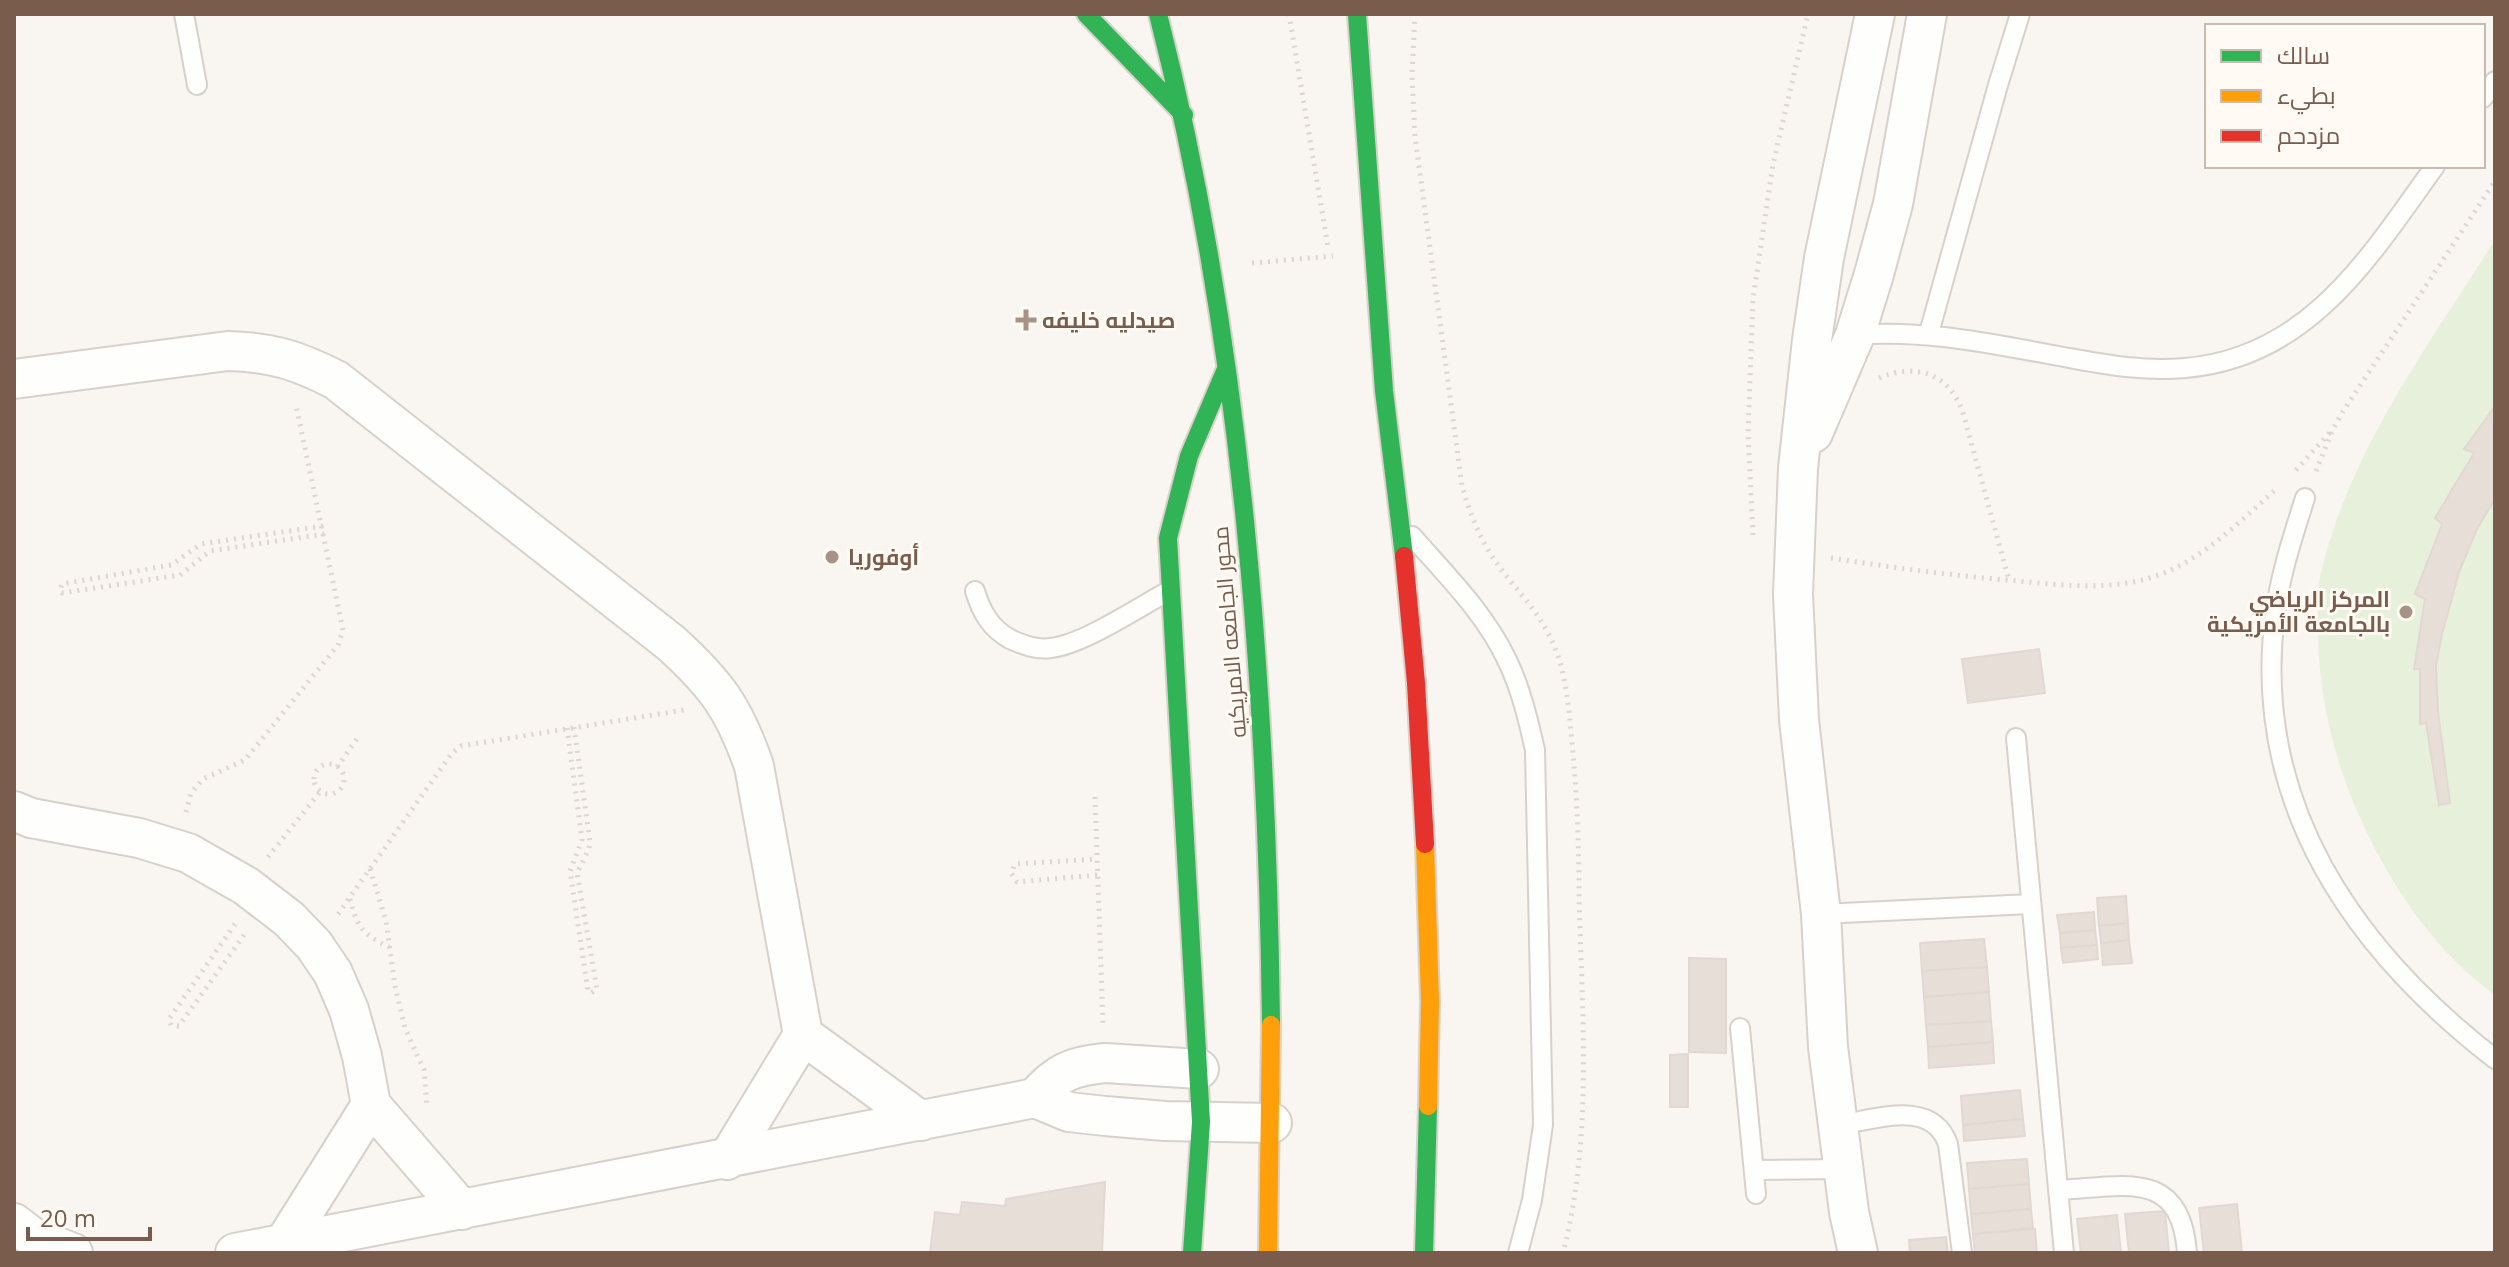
<svg xmlns="http://www.w3.org/2000/svg" width="2509" height="1267" font-family="'Open Sans',Cairo,sans-serif">
<style>
.green{fill:#e7f0db}
.building{fill:#e6ded7;stroke:#e2d8d2;stroke-width:2}
.lines{fill:none;stroke-linecap:round;stroke-linejoin:round}
.lane-casing{stroke:#d7d1cb;stroke-width:22}
.street-casing{stroke:#d7d1cb;stroke-width:42}
.fast-casing{stroke:#d9d2cb;stroke-width:22}
.slow-casing{stroke:#d9d2cb;stroke-width:22}
.jam-casing{stroke:#d9d2cb;stroke-width:22}
.path{stroke:#dcd5d0;stroke-width:5;stroke-dasharray:2 6;stroke-linecap:butt}
.lane{stroke:#fefefd;stroke-width:18}
.street{stroke:#fefefd;stroke-width:38}
.fast{stroke:#30b455;stroke-width:18}
.slow{stroke:#ff9f0a;stroke-width:18}
.jam{stroke:#e5322d;stroke-width:18}
.poi-dot{fill:#a69286;stroke:#fffaf3;stroke-width:3}
.labels{text-anchor:middle;stroke-width:6;stroke-linejoin:round;paint-order:stroke}
.poi-label{font-size:22px;font-weight:bold;fill:#7a5c4d;stroke:#fffaf3;text-anchor:start}
.street-label{font-size:22px;fill:#7a5c4d;stroke:#fffaf3}
</style>
<rect width="100%" height="100%" fill="#f9f5f0"/>
<path class="green" d="M2495,240v755c-59,-43 -102,-106 -132,-171 -31,-67 -47,-137 -45,-211 0,-11 -1,-25 2,-36 28,-124 108,-231 175,-337z"/>
<path class="building" d="M2495,406v93l-18,30 -18,43 -17,62 -6,32 2,46 12,91 -11,2 -13,-82 -6,1v-55h-6l11,-70 -10,-5 27,-70 -7,-6 39,-65 -10,-4z
M2039,649l6,44 -77,10 -6,-44z
M2126,896l2,27 -29,3 -2,-28z
M2094,912l1,18 -35,3 -3,-18z
M2128,923l1,17 -28,3 -2,-17z
M2095,930l2,15 -36,3 -1,-15z
M1984,939l3,28 -65,4 -2,-28z
M2129,940l3,23 -29,2 -2,-22z
M2097,945l1,14 -35,4 -2,-15z
M1689,958l37,1v94l-37,-1z
M1987,967l2,25 -65,5 -2,-26z
M1989,992l2,29 -65,4 -2,-28z
M1991,1021l2,21 -65,5 -2,-22z
M1993,1042l1,21 -65,5 -1,-21z
M1688,1054v53h-18v-52z
M2020,1090l3,29 -60,6 -2,-29z
M2023,1119l2,17 -61,5 -1,-16z
M2027,1159l2,25 -60,5 -2,-26z
M1105,1182l-3,71h-172l5,-41 25,3 2,-13 43,4 1,-7z
M2029,1184l2,25 -60,5 -2,-25z
M2237,1204l5,49h-38l-5,-45z
M2031,1209l2,19 -60,6 -2,-20z
M2165,1211l4,42h-40l-4,-39z
M2117,1215l4,38h-40l-4,-34z
M2035,1229l2,24h-62l-2,-19z
M1946,1237l2,16h-38l-1,-13z"/>
<g class="lines">
<defs>
<path id="lane" d="M184,14l13,71
M2483,98l12,-17
M1929,333l69,-248 22,-71
M1853,335c74,-6 139,9 211,22 39,7 80,15 121,11 123,-10 184,-110 250,-202
M2305,498c-12,38 -25,77 -30,117 -24,188 78,334 220,444
M1412,536c34,39 73,77 95,124 14,29 21,59 28,90l8,375 -11,75 -14,53
M975,591c6,20 15,37 35,48 13,6 26,11 41,9 33,-4 86,-40 116,-56
M2016,738l48,515
M1821,914l210,-10
M1740,1028l16,166
M1838,1125c37,-5 94,-27 110,19l14,109
M1754,1170l90,-1
M2058,1190c64,-3 123,-23 129,63"/>
<path id="street" d="M14,379l214,-28c43,1 69,9 108,29l335,263c45,41 63,65 83,123l49,269 -76,125
M1813,433l42,-98 19,-61 19,-70 34,-190
M14,811l17,7 108,20 49,15 58,33 43,33 25,26 19,28 16,37 13,46 9,49 91,105
M803,1035l118,86
M1035,1098c22,-25 36,-32 70,-35l94,6
M14,1223l18,14 41,16
M283,1245l88,-140
M235,1253l800,-155 34,14 36,4 60,5 107,2
M1858,1253l-9,-41 -21,-165 -7,-133 -22,-194 -6,-126 5,-126 14,-128 12,-82 51,-244"/>
<path id="fast" d="M1086,14l98,101
M1158,14c84,329 109,673 113,1011
M1357,14l27,377 20,165
M1192,1253l9,-131 -33,-584 21,-82 37,-87
M1424,1253l4,-147"/>
<path id="slow" d="M1425,844l5,157 -2,105
M1268,1253l3,-228"/>
<path id="jam" d="M1404,556l12,127 9,161"/>
</defs>
<use href="#lane" class="lane-casing"/>
<use href="#street" class="street-casing"/>
<use href="#fast" class="fast-casing"/>
<use href="#slow" class="slow-casing"/>
<use href="#jam" class="jam-casing"/>
<path class="path" d="M1289,14l39,233
M1415,14l-3,61 3,61 47,350c7,24 15,46 28,67 21,34 49,55 65,95 12,30 14,63 17,95 5,51 7,101 7,152 3,119 14,242 -16,358
M1252,263l81,-7
M1879,378c38,-16 71,-4 84,35l46,167
M2296,470l37,-41
M2316,471l17,-42 9,-16 153,-232
M323,526l-122,18 -30,21 -109,19 -2,6 2,3 118,-18 30,-24 114,-17
M1753,535l-5,-102 5,-134 20,-135 35,-150
M1831,558c58,9 117,17 175,22 58,5 119,15 173,-14 36,-19 66,-49 95,-75
M567,728l15,112 -12,31 18,120 3,2 6,-4 -20,-116 12,-24 1,-7 -16,-115
M314 779a15 15 0 1 1 30 0a15 15 0 1 1-30 0Z
M337,767l22,-31
M1095,797l8,227
M186,812l5,-19 12,-14 42,-19 93,-115 5,-15 -47,-225
M268,857l52,-65
M370,869l16,52 9,65 10,42 19,42 3,37
M1097,875l-80,7 -6,-9 4,-9 82,-5
M350,899c7,28 13,36 39,48
M338,914l114,-161 9,-7 223,-36
M235,924l-66,95 2,6 8,1 65,-91"/>
<use href="#lane" class="lane"/>
<use href="#street" class="street"/>
<use href="#fast" class="fast"/>
<use href="#slow" class="slow"/>
<use href="#jam" class="jam"/>
</g>
<g class="poi-dot">
<path d="M1022 308h8v8h8v8h-8v8h-8v-8h-8v-8h8z"/>
<circle cx="832" cy="557" r="8"/>
<circle cx="2406" cy="612" r="8"/>
</g>
<g class="labels">
<g class="poi-label">
<text x="1042" y="328">صيدليه خليفه</text>
<text x="848" y="565">أوفوريا</text>
<text x="2390" y="607" text-anchor="end">المركز الرياضي<tspan x="2390" dy="25">بالجامعة الأمريكية</tspan></text>
</g>
<g class="street-label">
<text transform="translate(1229 632) rotate(-95)" y="8">محور الجامعه الامريكيه</text>
</g>
</g>
<rect width="2509" height="1267" fill="none" stroke="#7a5c4d" stroke-width="32"/>
<rect x="2205" y="24" width="280" height="144" fill="#fffaf3" stroke="#cabbb1" stroke-width="2"/>
<rect x="2221" y="50" width="40" height="12" fill="#30b455" stroke="#cabbb1" stroke-width="2"/>
<text x="2277" y="64" font-size="24" fill="#7a5c4d">سالك</text>
<rect x="2221" y="90" width="40" height="12" fill="#ff9f0a" stroke="#cabbb1" stroke-width="2"/>
<text x="2277" y="104" font-size="24" fill="#7a5c4d">بطيء</text>
<rect x="2221" y="130" width="40" height="12" fill="#e5322d" stroke="#cabbb1" stroke-width="2"/>
<text x="2277" y="144" font-size="24" fill="#7a5c4d">مزدحم</text>
<path d="M28 1227v12h122v-12" fill="none" stroke="#7a5c4d" stroke-width="4"/>
<text x="40" y="1227" font-size="24" fill="#7a5c4d" stroke="#fffaf3" stroke-width="6" paint-order="stroke">20 m</text>
</svg>
